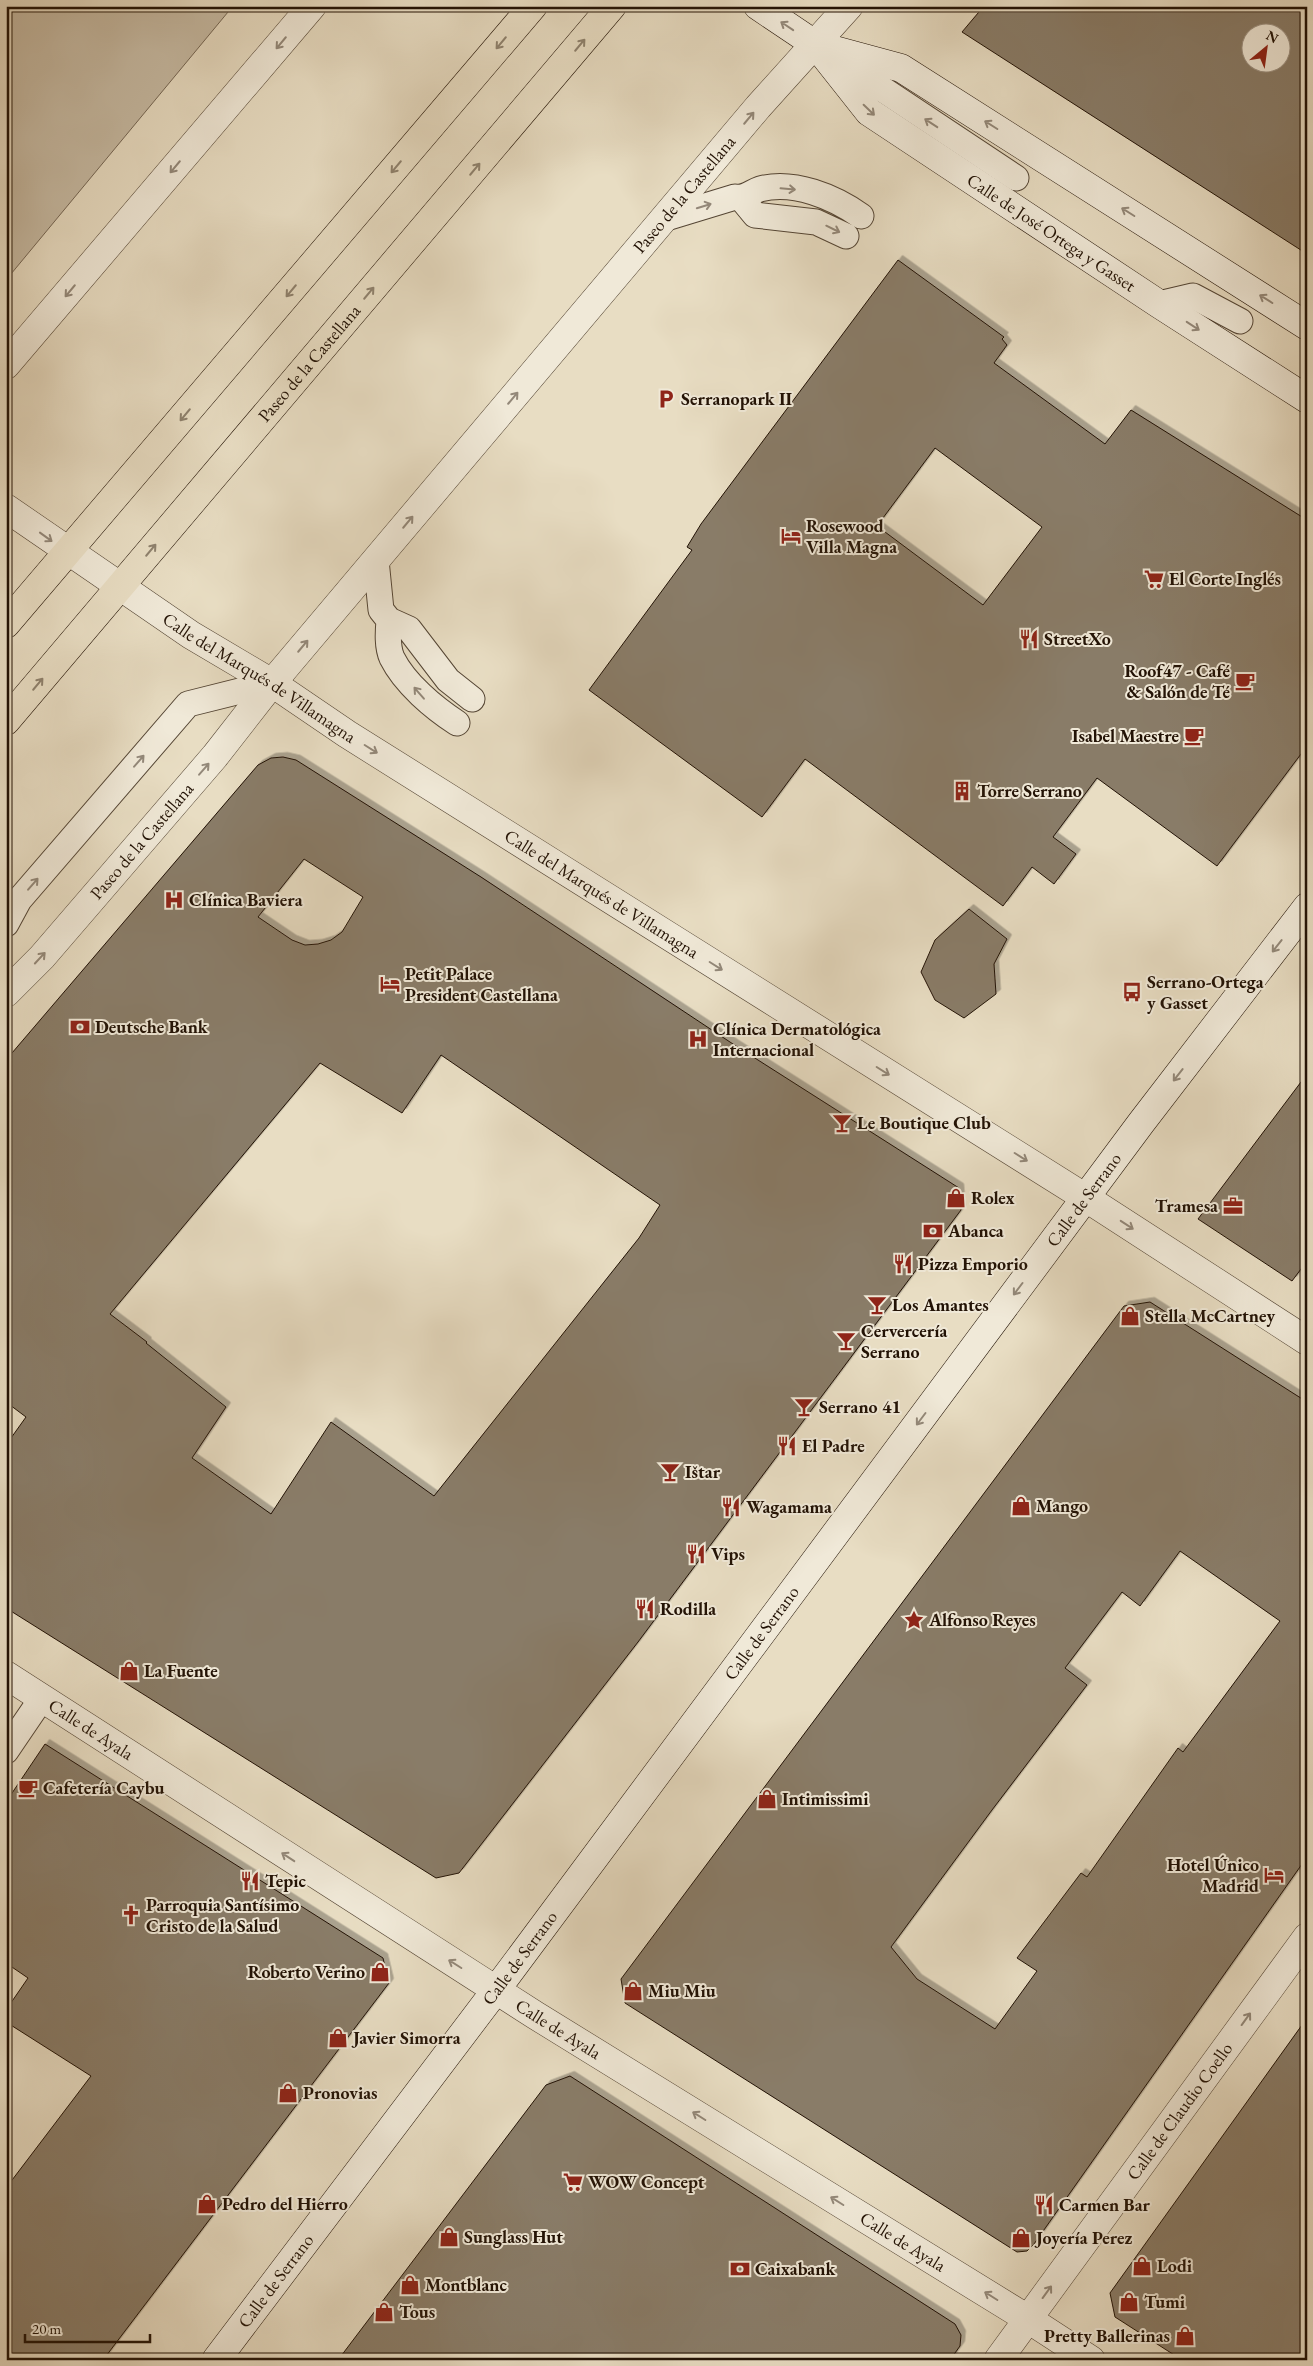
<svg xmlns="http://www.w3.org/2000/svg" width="1313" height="2366" font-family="'EB Garamond',serif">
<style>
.green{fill:#c6baa3;stroke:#746654}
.building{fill:#897c68;stroke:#221205;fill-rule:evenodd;filter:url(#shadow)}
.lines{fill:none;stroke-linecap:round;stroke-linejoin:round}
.lane-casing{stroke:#544534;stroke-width:27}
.street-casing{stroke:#544534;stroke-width:29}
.secondary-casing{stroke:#221205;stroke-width:29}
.highway-casing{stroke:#221205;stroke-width:29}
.lane{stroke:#f0e9d8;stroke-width:25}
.street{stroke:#f0e9d8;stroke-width:28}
.secondary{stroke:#f0e9d8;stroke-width:28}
.highway{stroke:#e8ddc3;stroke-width:28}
.oneway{stroke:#938879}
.oneway2{stroke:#8f826e}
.labels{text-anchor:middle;stroke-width:4;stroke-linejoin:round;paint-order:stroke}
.street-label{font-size:18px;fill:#221205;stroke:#f0e9d8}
.poi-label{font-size:18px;font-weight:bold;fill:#221205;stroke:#f0e9d8;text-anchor:start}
</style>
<defs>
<filter id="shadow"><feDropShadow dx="4.5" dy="-4.5" stdDeviation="0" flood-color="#0004"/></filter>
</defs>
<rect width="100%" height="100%" fill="#e8ddc3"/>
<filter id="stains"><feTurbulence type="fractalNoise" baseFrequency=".004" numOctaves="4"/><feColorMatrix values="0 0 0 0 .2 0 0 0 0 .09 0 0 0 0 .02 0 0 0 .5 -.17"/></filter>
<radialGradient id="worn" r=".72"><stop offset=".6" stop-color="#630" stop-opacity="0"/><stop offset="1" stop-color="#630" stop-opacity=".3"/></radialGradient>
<path class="green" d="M6,6h227l-227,274z"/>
<path class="building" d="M984,6h323v248l-345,-222zM1250,32h30v30h-30z
M898,260l106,77 -2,2 5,6 -13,18 111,81 26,-34 176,110v226l-90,120 -120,-88 -44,59 23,17 -22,30 -22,-17 -29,39 -198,-147 -43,58 -173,-127 103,-140 -5,-3 14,-23zM935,448l107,79 -59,78 -106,-79z
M283,757l13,3 185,117 255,169 223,142 2,22 -323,432 -179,231 -23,5 -430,-270v-163l20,-28 -20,-15v-342l252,-295 13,-7zM304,859l59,38 -21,35 -11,8 -13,4 -13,1 -13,-5 -34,-23zM441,1055l219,150 -21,33 -205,258 -103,-74 -60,92 -79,-56 34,-51 -80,-64 1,-1 -37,-28 210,-251 82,50z
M969,909l38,30 -13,25 2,30 -32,24 -29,-18 -14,-28 14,-32z
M1307,1074v187l-15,20 -94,-62z
M1150,1302l157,100v455l-273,387 -7,7 -10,1 -392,-249 -4,-24 503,-673zM1180,1551l100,70 -97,131 -5,-4 -91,129 -6,-4 -64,85 20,13 -42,58 -78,-50 -26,-32 101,-137 95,-125 -22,-17 57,-76 18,14z
M45,1744l338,214 6,25 -286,377h-97v-172l85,-112 -85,-54v-12l22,-32 -22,-15v-161z
M1307,2018v342h-125l-67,-43 -5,-24z
M570,2076l385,248 6,11 -1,11 -10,14h-612l208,-275z"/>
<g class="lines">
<defs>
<path id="lane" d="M825,51l191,127
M741,198l14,17 61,7 30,14
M666,218l69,-21c10,2 16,-5 25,-8 34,-9 74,8 101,27
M1159,304l34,-8 47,25
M376,560l5,50 8,10 20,9 39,51 24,19
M389,620c-1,12 -2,27 3,38 13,26 42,50 65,65
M6,924l13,-24 169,-196 84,-21
M6,1751l36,-53"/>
<g id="street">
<path d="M6,365l306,-359"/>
<path id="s1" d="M6,508l185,127 81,48 75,51 739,464 221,143"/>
<path id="s2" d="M6,993l36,-36 173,-201 57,-73 486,-576 91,-101"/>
<path id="s3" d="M6,1675l529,340 493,304 63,41"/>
<path id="s4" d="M998,2360l309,-423"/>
</g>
<g id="secondary">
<path id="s5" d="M758,6l58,39 53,67 290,192 148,95"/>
<path d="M816,45l85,23 406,258"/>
<path id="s6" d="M216,2360l280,-370 645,-867 166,-216"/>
</g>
<g id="highway">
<path d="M6,624l527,-618"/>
<path id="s7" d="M6,721l606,-715"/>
</g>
</defs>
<use href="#lane" class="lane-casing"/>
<use href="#street" class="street-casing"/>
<use href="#secondary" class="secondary-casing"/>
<use href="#highway" class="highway-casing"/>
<use href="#lane" class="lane"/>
<use href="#street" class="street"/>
<use href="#secondary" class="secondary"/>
<use href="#highway" class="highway"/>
</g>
<defs><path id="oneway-shaft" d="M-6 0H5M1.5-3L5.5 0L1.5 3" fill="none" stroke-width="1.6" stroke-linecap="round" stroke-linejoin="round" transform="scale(1.25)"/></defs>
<g class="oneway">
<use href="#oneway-shaft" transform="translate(787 26) rotate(-146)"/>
<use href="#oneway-shaft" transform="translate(281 43) rotate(130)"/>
<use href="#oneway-shaft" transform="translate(869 110) rotate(44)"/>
<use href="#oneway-shaft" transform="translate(749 118) rotate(-50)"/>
<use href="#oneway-shaft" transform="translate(931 123) rotate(-147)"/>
<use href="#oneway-shaft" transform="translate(991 125) rotate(-148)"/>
<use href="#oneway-shaft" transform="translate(175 167) rotate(130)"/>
<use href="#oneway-shaft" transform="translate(788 189) rotate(5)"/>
<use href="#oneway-shaft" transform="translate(704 206) rotate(-17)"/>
<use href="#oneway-shaft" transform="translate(1128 212) rotate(-148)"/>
<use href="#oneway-shaft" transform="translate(833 229) rotate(26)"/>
<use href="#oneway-shaft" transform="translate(70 291) rotate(130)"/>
<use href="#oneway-shaft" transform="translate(1266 299) rotate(-148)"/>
<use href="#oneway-shaft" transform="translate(1193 326) rotate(33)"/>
<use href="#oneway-shaft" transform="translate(513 398) rotate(-50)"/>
<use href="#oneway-shaft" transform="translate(408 522) rotate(-50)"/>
<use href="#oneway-shaft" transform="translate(46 537) rotate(36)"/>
<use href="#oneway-shaft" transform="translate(303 646) rotate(-50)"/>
<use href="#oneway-shaft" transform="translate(419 693) rotate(-131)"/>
<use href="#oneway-shaft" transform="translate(371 749) rotate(32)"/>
<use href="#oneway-shaft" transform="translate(139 761) rotate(-49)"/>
<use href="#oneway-shaft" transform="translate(204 769) rotate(-49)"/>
<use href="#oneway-shaft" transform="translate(33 884) rotate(-49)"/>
<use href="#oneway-shaft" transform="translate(1277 946) rotate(128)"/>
<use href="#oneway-shaft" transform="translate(40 958) rotate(-47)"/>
<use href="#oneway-shaft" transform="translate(716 966) rotate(32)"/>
<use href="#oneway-shaft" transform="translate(883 1071) rotate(32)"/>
<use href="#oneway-shaft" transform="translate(1178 1075) rotate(128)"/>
<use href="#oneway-shaft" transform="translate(1021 1157) rotate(32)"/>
<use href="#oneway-shaft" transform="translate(1127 1225) rotate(33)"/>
<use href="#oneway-shaft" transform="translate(1018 1289) rotate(127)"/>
<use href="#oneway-shaft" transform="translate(921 1419) rotate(127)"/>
<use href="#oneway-shaft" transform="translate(288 1857) rotate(-147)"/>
<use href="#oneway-shaft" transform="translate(455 1964) rotate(-148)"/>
<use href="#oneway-shaft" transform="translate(1246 2019) rotate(-54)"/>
<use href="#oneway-shaft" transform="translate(699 2116) rotate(-148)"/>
<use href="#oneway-shaft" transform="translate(837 2201) rotate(-148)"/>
<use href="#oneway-shaft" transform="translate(1047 2292) rotate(-54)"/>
<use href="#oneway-shaft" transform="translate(991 2296) rotate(-148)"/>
</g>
<g class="oneway2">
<use href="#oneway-shaft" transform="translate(501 43) rotate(130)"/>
<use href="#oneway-shaft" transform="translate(580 45) rotate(-50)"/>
<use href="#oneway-shaft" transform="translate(396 167) rotate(130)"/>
<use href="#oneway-shaft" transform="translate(475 169) rotate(-50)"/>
<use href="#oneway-shaft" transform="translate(291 291) rotate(130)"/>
<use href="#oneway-shaft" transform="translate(369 293) rotate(-50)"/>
<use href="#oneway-shaft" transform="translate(185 415) rotate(130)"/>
<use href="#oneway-shaft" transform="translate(151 550) rotate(-50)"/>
<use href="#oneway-shaft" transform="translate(38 684) rotate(-50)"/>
</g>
<defs>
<symbol id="parking-bare" viewBox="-9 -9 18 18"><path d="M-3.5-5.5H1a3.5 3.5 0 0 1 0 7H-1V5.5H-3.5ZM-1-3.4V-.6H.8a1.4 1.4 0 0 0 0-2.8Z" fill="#8f2418" stroke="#f0e9d8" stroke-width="2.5" paint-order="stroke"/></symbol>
<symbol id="hotel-bare" viewBox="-9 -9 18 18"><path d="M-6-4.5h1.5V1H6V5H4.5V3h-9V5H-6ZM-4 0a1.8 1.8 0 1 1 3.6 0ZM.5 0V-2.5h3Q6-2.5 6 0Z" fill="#8f2418" stroke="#f0e9d8" stroke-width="2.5" paint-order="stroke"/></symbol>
<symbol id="supermarket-bare" viewBox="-9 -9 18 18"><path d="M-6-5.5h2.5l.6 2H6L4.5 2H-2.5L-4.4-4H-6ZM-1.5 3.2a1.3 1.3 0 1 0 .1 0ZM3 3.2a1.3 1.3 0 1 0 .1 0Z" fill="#8f2418" stroke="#f0e9d8" stroke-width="2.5" paint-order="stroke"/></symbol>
<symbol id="restaurant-bare" viewBox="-9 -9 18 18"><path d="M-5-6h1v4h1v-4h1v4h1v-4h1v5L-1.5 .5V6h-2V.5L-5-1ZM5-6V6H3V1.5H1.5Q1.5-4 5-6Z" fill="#8f2418" stroke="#f0e9d8" stroke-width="2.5" paint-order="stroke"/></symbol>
<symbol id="cafe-bare" viewBox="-9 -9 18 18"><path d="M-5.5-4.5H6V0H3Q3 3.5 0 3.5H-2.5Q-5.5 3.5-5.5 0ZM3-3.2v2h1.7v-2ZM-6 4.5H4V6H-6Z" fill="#8f2418" stroke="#f0e9d8" stroke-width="2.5" paint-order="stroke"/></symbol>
<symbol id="building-bare" viewBox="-9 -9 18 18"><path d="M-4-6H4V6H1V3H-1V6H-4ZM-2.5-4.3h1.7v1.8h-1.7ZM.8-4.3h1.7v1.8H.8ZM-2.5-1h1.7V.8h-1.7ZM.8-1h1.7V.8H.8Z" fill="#8f2418" stroke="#f0e9d8" stroke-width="2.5" paint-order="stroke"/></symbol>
<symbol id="hospital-bare" viewBox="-9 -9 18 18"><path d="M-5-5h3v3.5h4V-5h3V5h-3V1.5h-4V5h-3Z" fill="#8f2418" stroke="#f0e9d8" stroke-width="2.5" paint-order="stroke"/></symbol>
<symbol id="bus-bare" viewBox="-9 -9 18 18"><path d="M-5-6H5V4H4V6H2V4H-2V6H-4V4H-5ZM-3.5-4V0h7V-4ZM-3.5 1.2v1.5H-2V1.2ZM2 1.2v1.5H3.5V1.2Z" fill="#8f2418" stroke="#f0e9d8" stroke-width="2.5" paint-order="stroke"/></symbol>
<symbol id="bank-bare" viewBox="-9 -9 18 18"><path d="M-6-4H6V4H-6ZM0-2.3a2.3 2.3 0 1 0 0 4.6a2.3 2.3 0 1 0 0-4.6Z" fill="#8f2418" stroke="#f0e9d8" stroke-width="2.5" paint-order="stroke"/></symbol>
<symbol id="bar-bare" viewBox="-9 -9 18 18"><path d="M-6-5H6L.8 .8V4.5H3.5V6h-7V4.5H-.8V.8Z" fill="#8f2418" stroke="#f0e9d8" stroke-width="2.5" paint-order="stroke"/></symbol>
<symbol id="shop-bare" viewBox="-9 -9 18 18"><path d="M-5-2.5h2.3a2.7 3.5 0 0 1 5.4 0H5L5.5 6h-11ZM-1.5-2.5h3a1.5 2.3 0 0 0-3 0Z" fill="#8f2418" stroke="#f0e9d8" stroke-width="2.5" paint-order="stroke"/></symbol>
<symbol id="office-bare" viewBox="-9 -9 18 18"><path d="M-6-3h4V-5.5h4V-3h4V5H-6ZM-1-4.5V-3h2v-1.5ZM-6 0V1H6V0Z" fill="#8f2418" stroke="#f0e9d8" stroke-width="2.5" paint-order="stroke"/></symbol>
<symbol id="sight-bare" viewBox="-9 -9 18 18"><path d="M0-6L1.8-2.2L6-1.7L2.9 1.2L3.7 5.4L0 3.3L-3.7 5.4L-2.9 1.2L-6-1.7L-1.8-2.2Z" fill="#8f2418" stroke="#f0e9d8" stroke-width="2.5" paint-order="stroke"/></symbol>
<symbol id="church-bare" viewBox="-9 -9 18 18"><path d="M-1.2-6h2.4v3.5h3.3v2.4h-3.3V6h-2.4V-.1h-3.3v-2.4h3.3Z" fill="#8f2418" stroke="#f0e9d8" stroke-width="2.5" paint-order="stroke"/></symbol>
</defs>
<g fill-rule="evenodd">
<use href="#parking-bare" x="652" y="385" width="28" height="28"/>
<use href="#hotel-bare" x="777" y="522" width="28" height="28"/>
<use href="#supermarket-bare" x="1140" y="565" width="28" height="28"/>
<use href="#restaurant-bare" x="1015" y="625" width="28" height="28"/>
<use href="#cafe-bare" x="1231" y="667" width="28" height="28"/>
<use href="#cafe-bare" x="1180" y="722" width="28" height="28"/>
<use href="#building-bare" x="948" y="777" width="28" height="28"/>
<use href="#hospital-bare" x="160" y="886" width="28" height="28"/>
<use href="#hotel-bare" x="376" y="970" width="28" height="28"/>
<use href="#bus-bare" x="1118" y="978" width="28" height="28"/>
<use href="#bank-bare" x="66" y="1013" width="28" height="28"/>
<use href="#hospital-bare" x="684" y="1025" width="28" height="28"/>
<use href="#bar-bare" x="828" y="1109" width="28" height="28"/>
<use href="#shop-bare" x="942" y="1184" width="28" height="28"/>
<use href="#office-bare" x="1219" y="1192" width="28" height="28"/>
<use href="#bank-bare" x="919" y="1217" width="28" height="28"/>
<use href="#restaurant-bare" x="889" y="1250" width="28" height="28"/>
<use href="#bar-bare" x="863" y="1291" width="28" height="28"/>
<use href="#shop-bare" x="1116" y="1302" width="28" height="28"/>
<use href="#bar-bare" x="832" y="1327" width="28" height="28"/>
<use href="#bar-bare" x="790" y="1393" width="28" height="28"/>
<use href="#restaurant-bare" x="773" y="1432" width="28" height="28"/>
<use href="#bar-bare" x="656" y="1458" width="28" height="28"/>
<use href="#shop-bare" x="1007" y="1492" width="28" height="28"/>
<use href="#restaurant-bare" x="717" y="1493" width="28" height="28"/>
<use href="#restaurant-bare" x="682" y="1540" width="28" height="28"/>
<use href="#restaurant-bare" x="631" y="1595" width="28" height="28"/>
<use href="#sight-bare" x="900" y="1606" width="28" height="28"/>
<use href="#shop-bare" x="115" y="1657" width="28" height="28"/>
<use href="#cafe-bare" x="14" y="1774" width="28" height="28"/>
<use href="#shop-bare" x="753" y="1785" width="28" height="28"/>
<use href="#hotel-bare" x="1260" y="1861" width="28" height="28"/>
<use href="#restaurant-bare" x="236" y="1867" width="28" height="28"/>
<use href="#church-bare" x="117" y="1901" width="28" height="28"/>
<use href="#shop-bare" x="366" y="1958" width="28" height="28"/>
<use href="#shop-bare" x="619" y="1977" width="28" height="28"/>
<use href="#shop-bare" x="324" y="2024" width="28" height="28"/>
<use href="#shop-bare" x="274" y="2079" width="28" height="28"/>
<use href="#supermarket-bare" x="559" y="2168" width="28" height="28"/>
<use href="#shop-bare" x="193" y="2190" width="28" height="28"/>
<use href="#restaurant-bare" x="1030" y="2191" width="28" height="28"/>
<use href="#shop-bare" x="435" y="2223" width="28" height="28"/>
<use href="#shop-bare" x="1007" y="2224" width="28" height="28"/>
<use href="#shop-bare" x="1128" y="2252" width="28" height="28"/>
<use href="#bank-bare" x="726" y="2255" width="28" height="28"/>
<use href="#shop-bare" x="396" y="2271" width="28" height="28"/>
<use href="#shop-bare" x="1115" y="2288" width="28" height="28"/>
<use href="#shop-bare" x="370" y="2298" width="28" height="28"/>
<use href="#shop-bare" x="1171" y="2322" width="28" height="28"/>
</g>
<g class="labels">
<g class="street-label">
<text dy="6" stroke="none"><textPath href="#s2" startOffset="1048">Paseo de la Castellana</textPath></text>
<text dy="6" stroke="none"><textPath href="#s5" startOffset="374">Calle de José Ortega y Gasset</textPath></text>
<text dy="6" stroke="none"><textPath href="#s7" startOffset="469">Paseo de la Castellana</textPath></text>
<text dy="6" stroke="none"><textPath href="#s1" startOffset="305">Calle del Marqués de Villamagna</textPath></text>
<text dy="6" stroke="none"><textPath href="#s2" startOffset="204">Paseo de la Castellana</textPath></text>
<text dy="6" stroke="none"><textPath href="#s1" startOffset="710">Calle del Marqués de Villamagna</textPath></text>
<text dy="6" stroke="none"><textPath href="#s6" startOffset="1449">Calle de Serrano</textPath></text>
<text dy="6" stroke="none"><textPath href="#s6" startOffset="909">Calle de Serrano</textPath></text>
<text dy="6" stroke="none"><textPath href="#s3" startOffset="101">Calle de Ayala</textPath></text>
<text dy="6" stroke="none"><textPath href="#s6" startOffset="504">Calle de Serrano</textPath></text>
<text dy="6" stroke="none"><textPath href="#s3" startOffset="656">Calle de Ayala</textPath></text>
<text dy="6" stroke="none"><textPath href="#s4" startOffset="308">Calle de Claudio Coello</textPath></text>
<text dy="6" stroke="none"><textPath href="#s3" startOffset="1061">Calle de Ayala</textPath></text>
<text dy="6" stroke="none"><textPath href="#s6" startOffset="99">Calle de Serrano</textPath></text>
</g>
<g class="poi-label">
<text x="681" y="405">Serranopark II</text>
<text x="806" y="532">Rosewood<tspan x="806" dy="21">Villa Magna</tspan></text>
<text x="1169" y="585">El Corte Inglés</text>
<text x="1044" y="645">StreetXo</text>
<text x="1230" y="677" text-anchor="end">Roof47 - Café<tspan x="1230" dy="21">&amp; Salón de Té</tspan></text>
<text x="1179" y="742" text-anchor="end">Isabel Maestre</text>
<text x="977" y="797">Torre Serrano</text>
<text x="189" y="906">Clínica Baviera</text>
<text x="405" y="980">Petit Palace<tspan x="405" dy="21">President Castellana</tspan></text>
<text x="1147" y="988">Serrano-Ortega<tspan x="1147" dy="21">y Gasset</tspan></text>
<text x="95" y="1033">Deutsche Bank</text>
<text x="713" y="1035">Clínica Dermatológica<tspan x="713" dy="21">Internacional</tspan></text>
<text x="857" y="1129">Le Boutique Club</text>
<text x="971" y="1204">Rolex</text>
<text x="1218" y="1212" text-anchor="end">Tramesa</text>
<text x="948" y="1237">Abanca</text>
<text x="918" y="1270">Pizza Emporio</text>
<text x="892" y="1311">Los Amantes</text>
<text x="1145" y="1322">Stella McCartney</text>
<text x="861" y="1337">Cervercería<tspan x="861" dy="21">Serrano</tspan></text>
<text x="819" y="1413">Serrano 41</text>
<text x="802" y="1452">El Padre</text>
<text x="685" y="1478">Ištar</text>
<text x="1036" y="1512">Mango</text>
<text x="746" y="1513">Wagamama</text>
<text x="711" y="1560">Vips</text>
<text x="660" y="1615">Rodilla</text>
<text x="929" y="1626">Alfonso Reyes</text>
<text x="144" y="1677">La Fuente</text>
<text x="43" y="1794">Cafetería Caybu</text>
<text x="782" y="1805">Intimissimi</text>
<text x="1259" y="1871" text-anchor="end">Hotel Único<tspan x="1259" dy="21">Madrid</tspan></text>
<text x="265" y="1887">Tepic</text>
<text x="146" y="1911">Parroquia Santísimo<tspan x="146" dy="21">Cristo de la Salud</tspan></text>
<text x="365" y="1978" text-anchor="end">Roberto Verino</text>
<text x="648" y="1997">Miu Miu</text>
<text x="353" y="2044">Javier Simorra</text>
<text x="303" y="2099">Pronovias</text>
<text x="588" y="2188">WOW Concept</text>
<text x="222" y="2210">Pedro del Hierro</text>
<text x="1059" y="2211">Carmen Bar</text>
<text x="464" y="2243">Sunglass Hut</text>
<text x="1036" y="2244">Joyería Perez</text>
<text x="1157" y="2272">Lodi</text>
<text x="755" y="2275">Caixabank</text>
<text x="425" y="2291">Montblanc</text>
<text x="1144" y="2308">Tumi</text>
<text x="399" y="2318">Tous</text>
<text x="1170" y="2342" text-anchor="end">Pretty Ballerinas</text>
</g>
</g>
<rect width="1313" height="2366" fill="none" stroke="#e8ddc3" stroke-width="25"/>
<rect x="8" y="8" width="1298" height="2351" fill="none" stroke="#221205" stroke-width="2.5"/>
<rect x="12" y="12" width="1288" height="2341" fill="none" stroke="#221205"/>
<g transform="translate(1266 48) rotate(29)"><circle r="24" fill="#f0e9d8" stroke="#9e9384"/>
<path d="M0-4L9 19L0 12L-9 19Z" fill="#8f2418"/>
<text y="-8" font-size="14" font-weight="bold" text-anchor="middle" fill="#221205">N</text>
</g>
<path d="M25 2334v8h125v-8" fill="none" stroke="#221205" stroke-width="2.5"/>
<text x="32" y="2334" font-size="15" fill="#221205" stroke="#f0e9d8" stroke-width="4" paint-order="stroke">20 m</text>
<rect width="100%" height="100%" filter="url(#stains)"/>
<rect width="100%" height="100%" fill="url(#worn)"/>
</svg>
